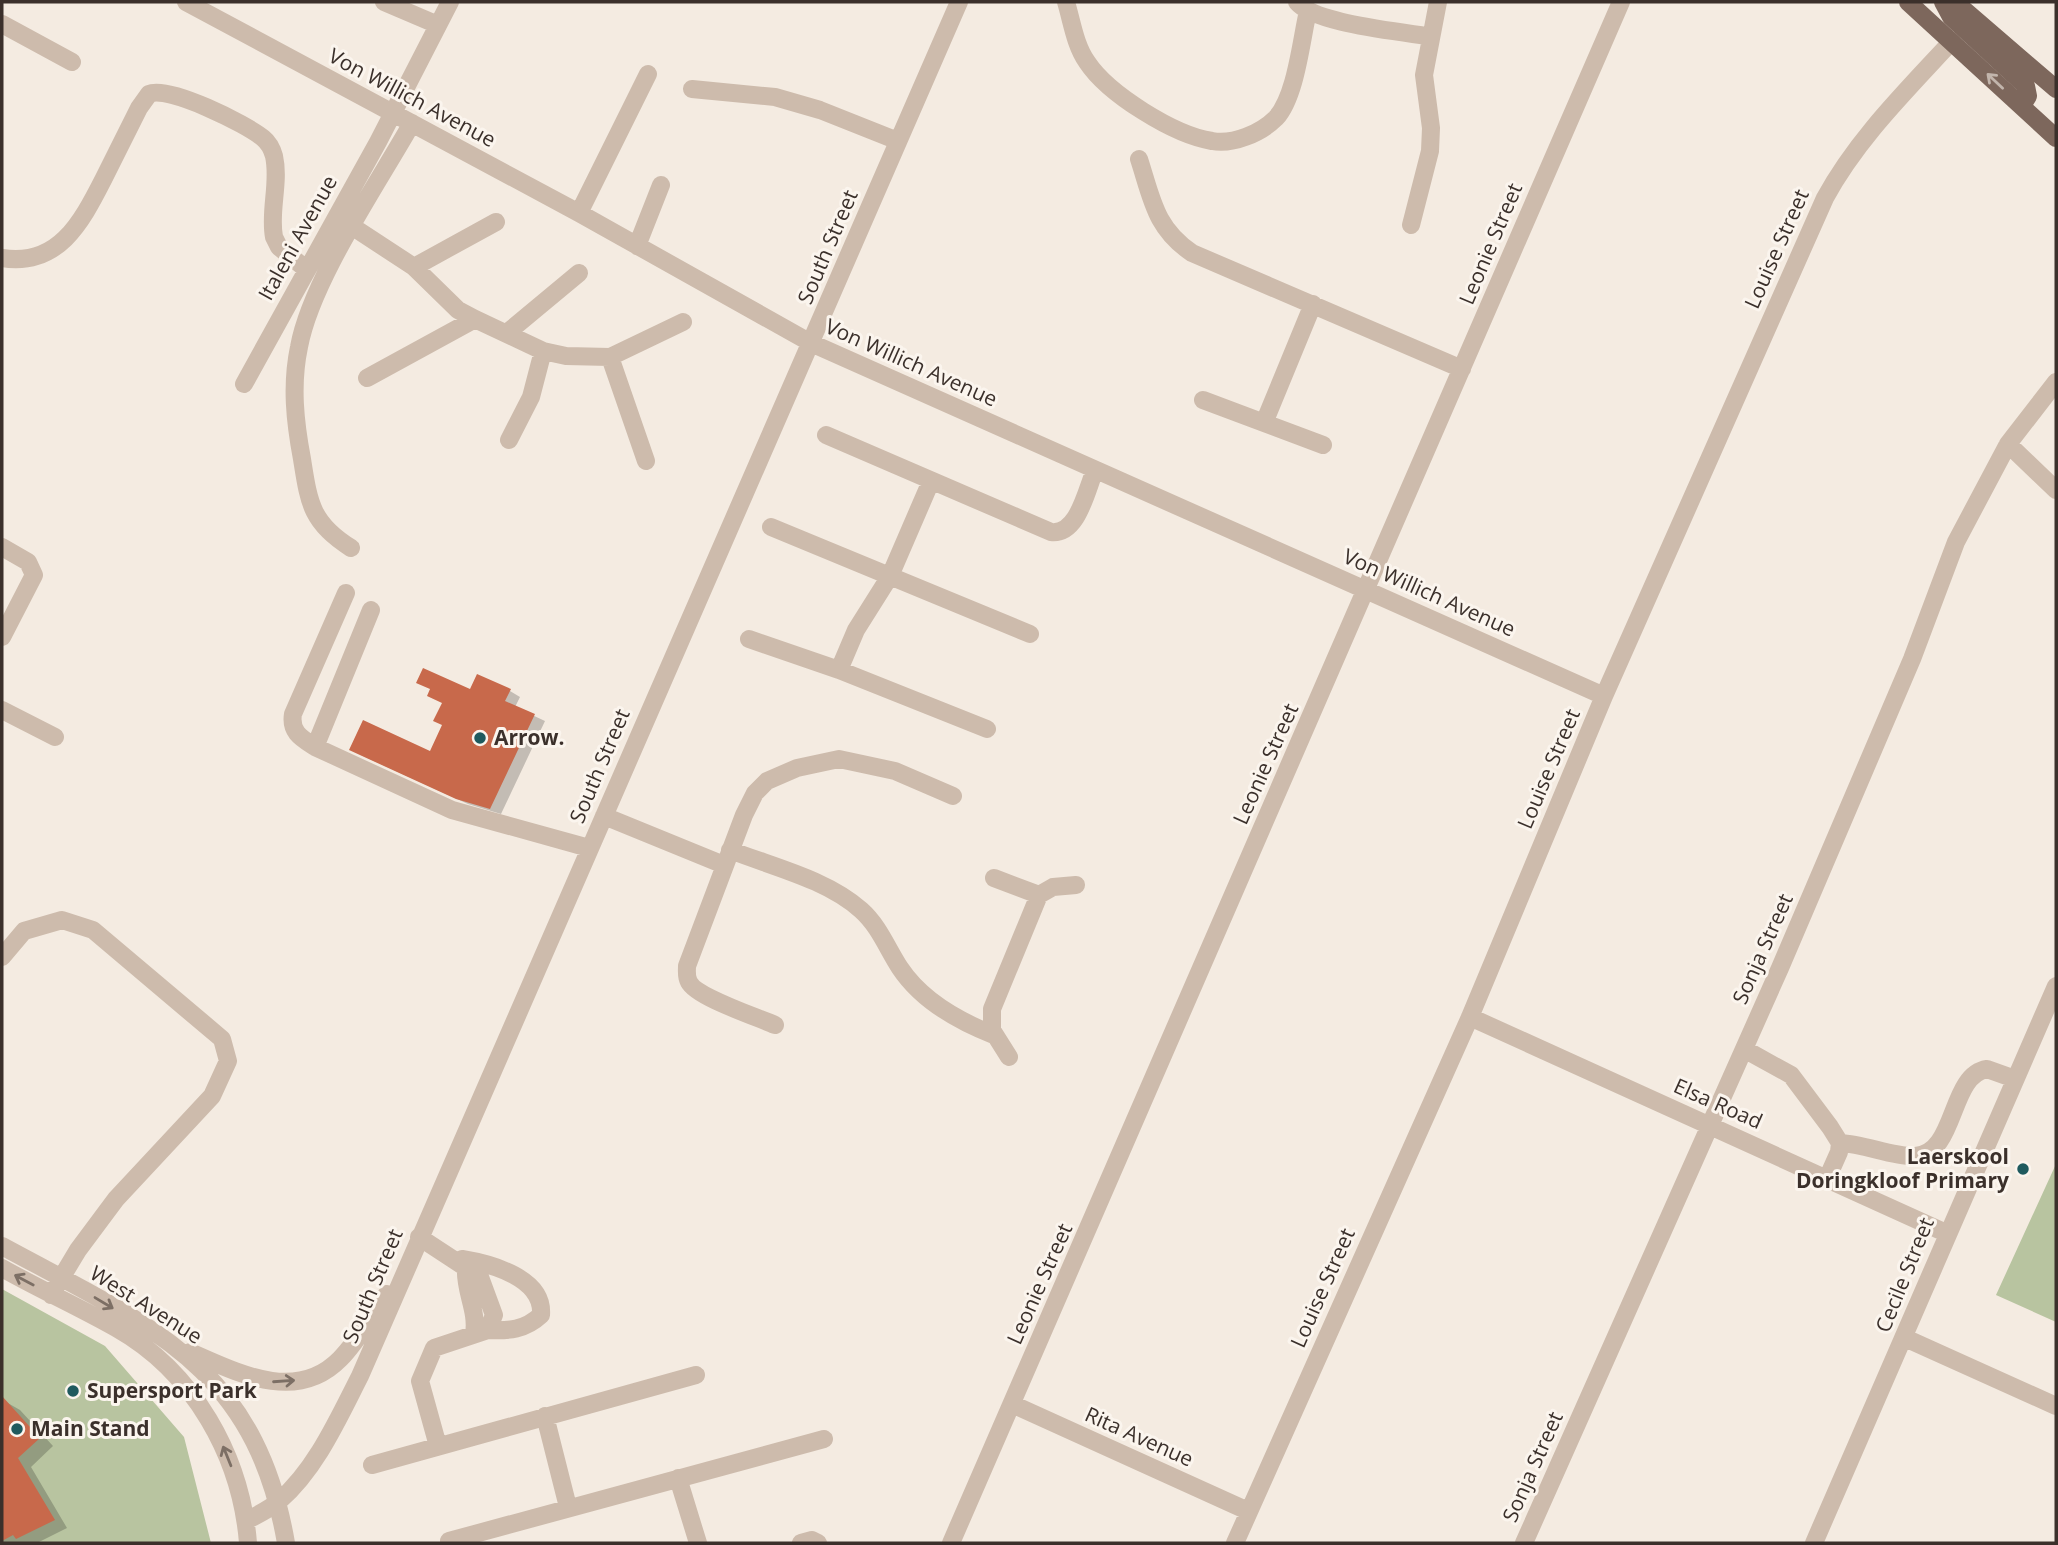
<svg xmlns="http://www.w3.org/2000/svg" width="2058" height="1545" font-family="'Open Sans',sans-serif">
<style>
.green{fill:#b8c4a0}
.shadow{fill:#0003}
.building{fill:#c8694b}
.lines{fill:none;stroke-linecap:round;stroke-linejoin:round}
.minor{stroke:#cdbbac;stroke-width:18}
.major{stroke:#7d675c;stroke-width:18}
.oneway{stroke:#c2b5ac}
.oneway2{stroke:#7d6f65}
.poi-dot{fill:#1f5a5e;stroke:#fbf5ee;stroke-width:2.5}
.labels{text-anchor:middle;stroke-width:6;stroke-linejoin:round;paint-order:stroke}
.street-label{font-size:21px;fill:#3b302b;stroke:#fbf5ee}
.poi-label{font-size:21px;font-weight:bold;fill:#3b302b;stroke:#fbf5ee;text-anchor:start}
</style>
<rect width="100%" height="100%" fill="#f4ebe1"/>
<path class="green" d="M2056,1164v158l-60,-27z
M2,1289l103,57 79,91 27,106h-209z"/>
<path class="shadow" d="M510,691l10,6 -5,10 30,14 -44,93 -33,-10 -107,-49 69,-1 14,-29 27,-33z
M6,1402l14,8 33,36 -22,21 36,61 -30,15h-35v-136z"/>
<path class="building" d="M423,668l47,21 7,-15 34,15 -6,12 30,13 -45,95 -34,-10 -107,-49 14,-30 67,31 12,-26 -9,-4 9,-18 -15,-7 3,-7 -14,-6z
M2,1396l38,42 -22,20 37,62 -39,19 -3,-4 -11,6z"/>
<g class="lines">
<path class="minor" d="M186,2l393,211 232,130 793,353
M384,2l54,23
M1066,2c6,20 9,43 21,60 21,32 87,73 125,79 21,4 49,-8 64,-23 20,-22 25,-77 32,-107
M1297,2c18,22 104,29 134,35
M2,24l70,38
M692,89l83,8 45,13 78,31
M1139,159c13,40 16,69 53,94l270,116
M579,213l69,-139
M1411,225l19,-74 1,-23 -7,-53 14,-73
M353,227l61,40 44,43 17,9 68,32 23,5 44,1 36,104
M637,246l24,-61
M2,258c56,9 79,-35 101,-78 12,-24 24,-48 36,-72l10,-14c19,-9 97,30 114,44 5,4 9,11 11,18 6,27 -5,55 0,81l5,10 27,22
M414,267l82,-45
M508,332l71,-59
M610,357l73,-35
M367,378l108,-59
M244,384l134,-242 72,-140
M1203,400l120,45
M1264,423l49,-119
M826,435l225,97c27,3 35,-41 44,-62
M509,440l22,-43 12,-46
M2008,444l48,46
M771,527l259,107
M2,547l26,15 6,13 -32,62
M351,548c-40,-25 -42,-45 -49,-89 -7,-37 -11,-74 -3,-112 12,-66 78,-162 113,-224
M346,593l-53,121c-3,18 8,24 22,33l137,63 137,38
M749,639l90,31 148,59
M839,670l17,-40 34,-54 41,-95
M2,710l53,27
M315,747l56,-137
M604,816l120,49
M730,850c43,17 96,29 131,60 18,16 26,38 39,58 22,33 58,53 94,67
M994,878l45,17
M2,957l22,-26 38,-11 31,10 129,109 6,22 -16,35 -96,103 -38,51 -27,45
M1470,1017l476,216
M775,1025c-18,-8 -79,-28 -86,-43 -3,-5 -2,-11 -2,-16l57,-151 11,-22 12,-12 30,-13 42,-9 56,12 58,25
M1744,1049l47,26 39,52 10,16 -1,9 -12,27
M1009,1057l-17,-27v-21l47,-114 14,-8 23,-2
M1840,1143c25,1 53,14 75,13 42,-2 34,-81 72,-87l28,10
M419,1237l61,40 14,38 -6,15 -54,18 -14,33 18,65
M2,1246c145,79 253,117 284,297
M462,1259c30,5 82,19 79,56 -16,15 -32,16 -53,15
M466,1267c-2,24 12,43 8,67
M2,1268c37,21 77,39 114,60 78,44 125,128 132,215
M1905,1338l151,68
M190,1352c46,20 106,52 150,7 18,-18 32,-44 47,-65
M1012,1404l236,107
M545,1416l23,91
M372,1465l324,-90
M678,1478l20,65
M246,1521c11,-6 24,-12 33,-20 37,-32 59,-82 81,-125l599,-1374
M449,1541l375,-102
M801,1543l11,-3 6,3
M951,1543l670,-1541
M1235,1543l235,-526 134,-321 221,-498c32,-59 81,-107 127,-157
M1524,1543l256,-575 132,-309 44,-117 52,-98 48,-62
M1814,1543c82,-185 160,-372 242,-557"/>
<path class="major" d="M1908,2l148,136
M1943,2l8,15 75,69 2,10 -6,10
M1955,2l101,87"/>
</g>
<defs><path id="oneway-shaft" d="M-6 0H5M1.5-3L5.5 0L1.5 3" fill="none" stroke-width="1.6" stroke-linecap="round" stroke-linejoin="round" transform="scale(1.75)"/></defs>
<use class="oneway" href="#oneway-shaft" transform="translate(1995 81) rotate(-137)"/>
<g class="oneway2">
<use href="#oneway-shaft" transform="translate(24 1280) rotate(-152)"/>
<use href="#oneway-shaft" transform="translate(104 1303) rotate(31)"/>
<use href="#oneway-shaft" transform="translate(284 1381) rotate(-4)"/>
<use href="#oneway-shaft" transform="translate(227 1456) rotate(-112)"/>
</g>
<g class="poi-dot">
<circle cx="480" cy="738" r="7"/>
<circle cx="2023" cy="1169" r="7"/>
<circle cx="73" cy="1391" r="7"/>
<circle cx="17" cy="1429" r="7"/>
</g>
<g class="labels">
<g class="street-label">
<text transform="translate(412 98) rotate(28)" y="7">Von Willich Avenue</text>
<text transform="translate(298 238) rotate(-61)" y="7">Italeni Avenue</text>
<text transform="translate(1491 244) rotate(-67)" y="7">Leonie Street</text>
<text transform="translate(828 247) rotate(-67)" y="7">South Street</text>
<text transform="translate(1777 249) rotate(-66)" y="7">Louise Street</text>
<text transform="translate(911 363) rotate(24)" y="7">Von Willich Avenue</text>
<text transform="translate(1429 593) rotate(24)" y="7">Von Willich Avenue</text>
<text transform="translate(1266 764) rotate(-66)" y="7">Leonie Street</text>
<text transform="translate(600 766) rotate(-67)" y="7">South Street</text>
<text transform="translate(1549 769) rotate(-67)" y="7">Louise Street</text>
<text transform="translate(1763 949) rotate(-66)" y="7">Sonja Street</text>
<text transform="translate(1718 1104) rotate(24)" y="7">Elsa Road</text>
<text transform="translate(1905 1275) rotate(-68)" y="7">Cecile Street</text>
<text transform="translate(1040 1284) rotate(-66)" y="7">Leonie Street</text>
<text transform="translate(373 1286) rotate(-67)" y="7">South Street</text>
<text transform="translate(1323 1288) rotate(-66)" y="7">Louise Street</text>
<text transform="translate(146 1305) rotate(32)" y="7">West Avenue</text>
<text transform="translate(1139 1437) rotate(24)" y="7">Rita Avenue</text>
<text transform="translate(1533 1467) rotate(-66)" y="7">Sonja Street</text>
</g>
<g class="poi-label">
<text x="494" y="745">Arrow.</text>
<text x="2009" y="1164" text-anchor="end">Laerskool<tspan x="2009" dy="24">Doringkloof Primary</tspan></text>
<text x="87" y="1398">Supersport Park</text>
<text x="31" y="1436">Main Stand</text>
</g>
</g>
<rect width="2058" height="1545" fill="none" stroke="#3b302b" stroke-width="7"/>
</svg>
